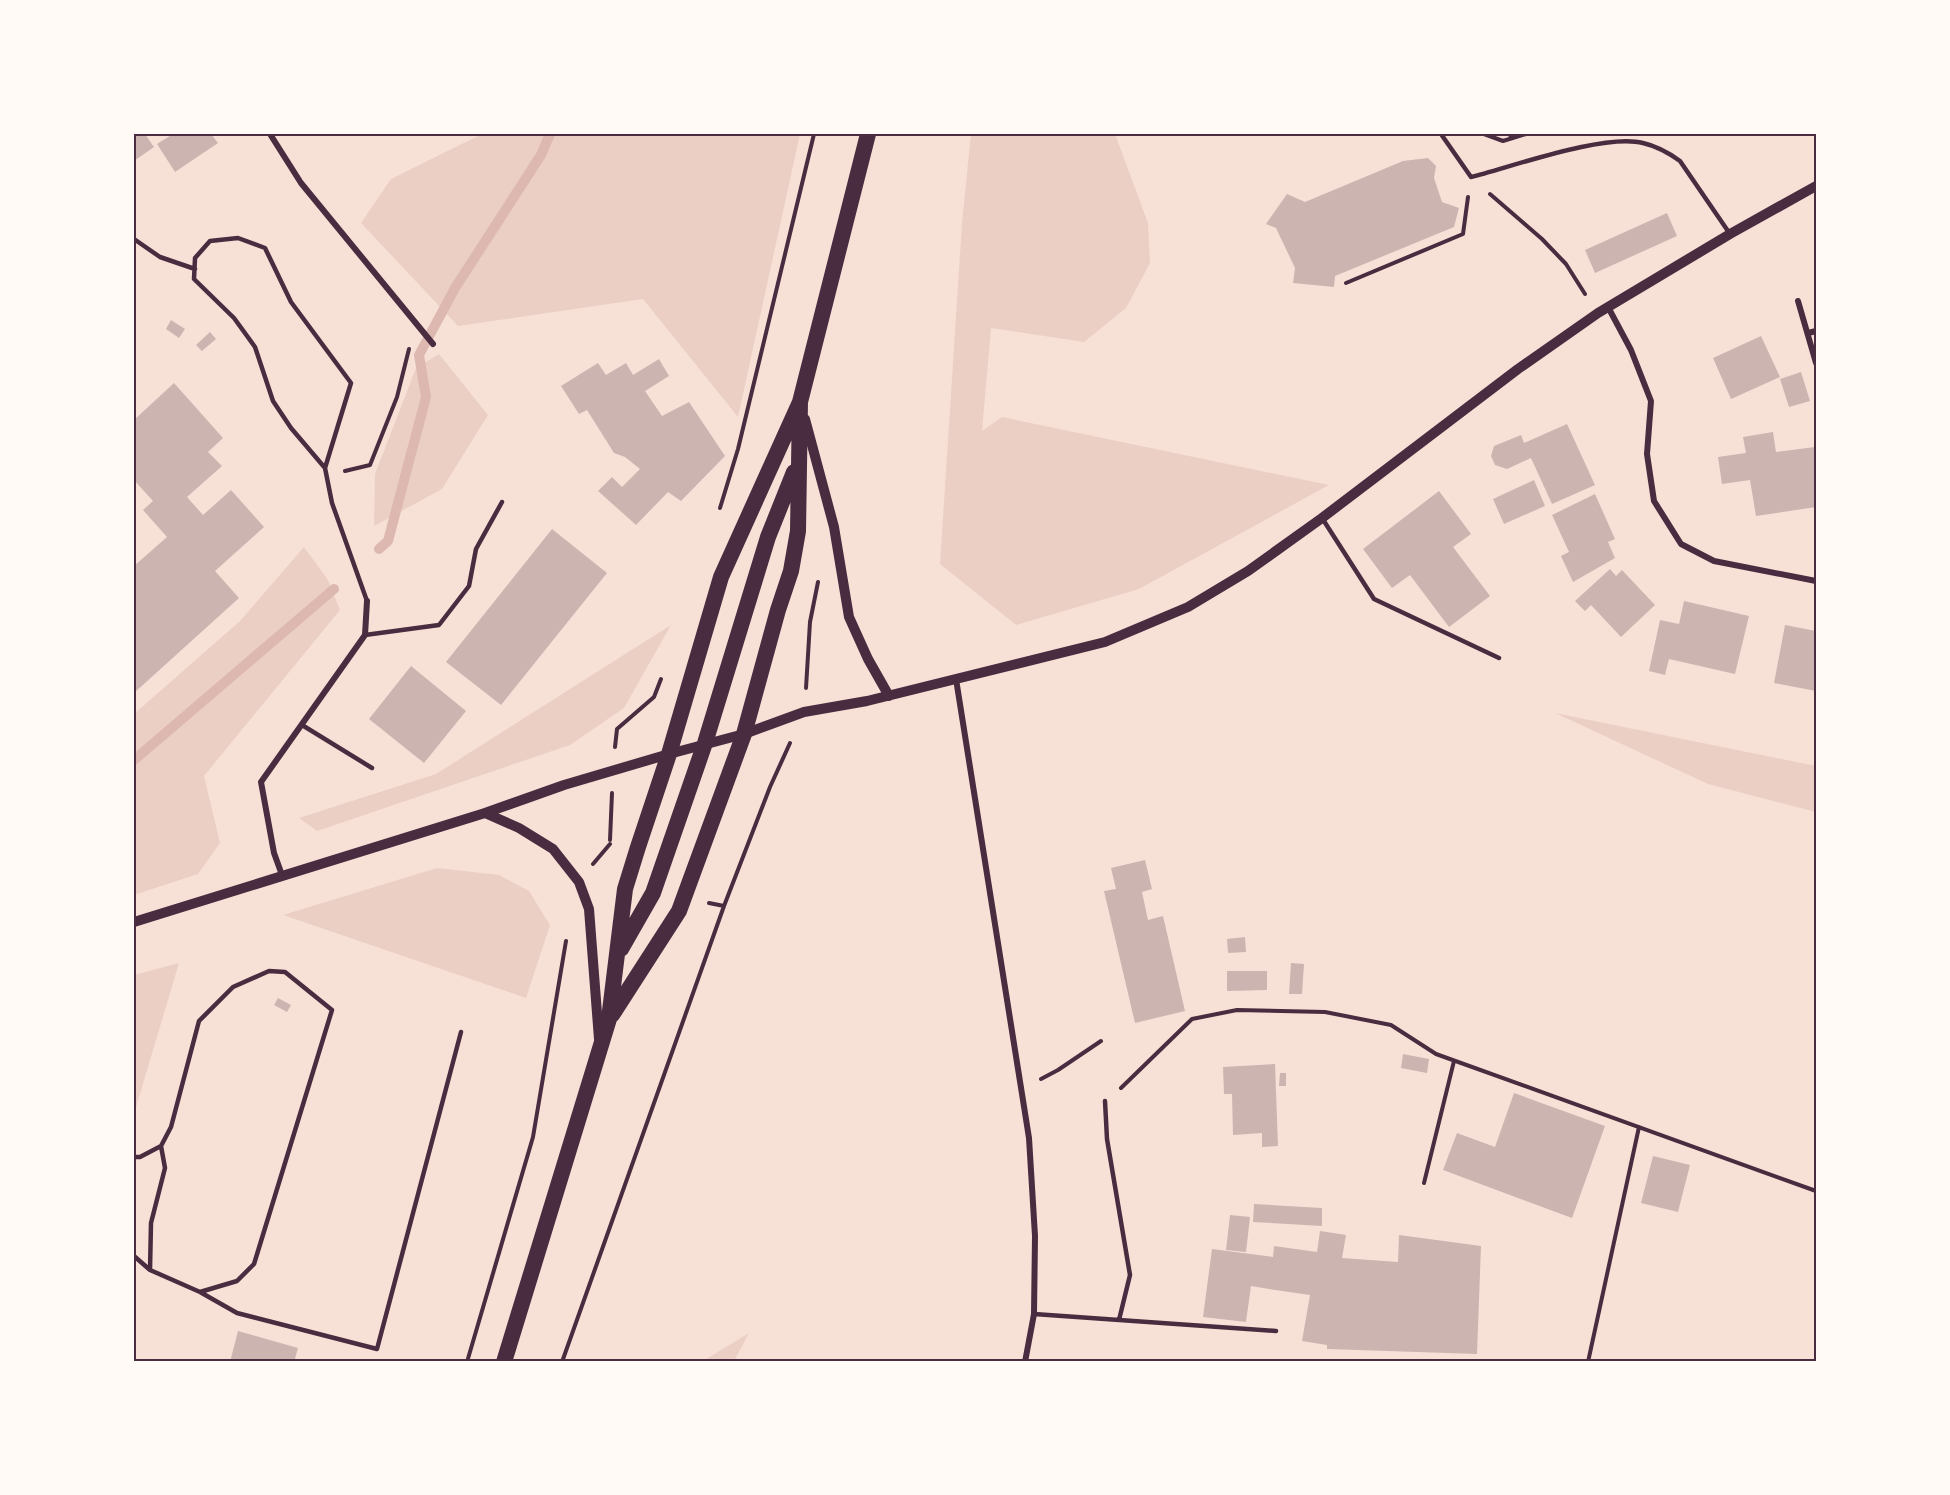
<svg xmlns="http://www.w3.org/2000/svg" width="1950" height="1495" font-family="'Alegreya Sans',sans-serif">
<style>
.green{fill:#ebcfc5}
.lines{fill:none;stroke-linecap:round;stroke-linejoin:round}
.stream{stroke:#dcb8b0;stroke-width:10}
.building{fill:#ccb4b1}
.path{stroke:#4a2c40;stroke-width:4}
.service{stroke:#4a2c40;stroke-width:4.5}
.minor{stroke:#4a2c40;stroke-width:6}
.tertiary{stroke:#4a2c40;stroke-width:10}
.trunk{stroke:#4a2c40;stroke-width:16}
.neatline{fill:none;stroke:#4a2c40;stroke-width:2}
</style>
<rect width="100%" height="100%" fill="#f7e1d7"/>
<path class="green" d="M482,134h318l-62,283 -95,-118 -185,27 -97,-103 30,-44z
M971,134h144l33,89 2,40 -24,45 -42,34 -93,-14 -9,103 20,-14 327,68 -190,104 -123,36 -76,-61 22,-341z
M439,354l49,61 -46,74 -68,37 1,-52 41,-106z
M304,547l24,33 12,30 -136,166 16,67 -22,31 -64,21v-181l106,-93z
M671,625l-47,83 -54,37 -253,86 -18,-13 137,-44z
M1555,713l261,53v46l-108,-28z
M437,868l62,7 30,16 21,34 -24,73 -243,-83z
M179,963l-45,151v-139z
M749,1333l-15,28h-31z"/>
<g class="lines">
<path class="stream" d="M379,549l9,-8 38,-144 -7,-42 36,-67 86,-133 9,-21
M134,760l200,-171"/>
</g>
<path class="building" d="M134,134h11l9,13 -20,14z
M173,134h38l7,9 -43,29 -18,-28z
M1428,158l8,8 -2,12 8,24 17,6 -5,19 -119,49 -1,11 -41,-4 2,-15 -19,-40 -10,-4 21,-30 18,8 98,-41z
M1667,213l10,23 -82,37 -10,-23z
M171,320l14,9 -6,9 -13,-9z
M210,332l6,7 -14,12 -6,-6z
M1761,336l19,41 -49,22 -18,-41z
M659,359l10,17 -24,15 17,25 27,-14 36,54 -44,45 -13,-9 -32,33 -38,-34 14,-14 10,10 18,-18 -15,-12 -11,-4 -27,-43 -8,4 -18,-28 37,-23 8,12 20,-12 7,12z
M1801,372l9,29 -21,6 -9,-28z
M174,383l49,55 -15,14 14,14 -35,31 16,18 28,-25 33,37 -49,44 24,27 -105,95v-127l33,-29 -24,-27 10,-9 -19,-21v-60z
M1567,424l28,61 -43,19 -21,-46 -24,11 -12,-4 -4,-9 3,-10 27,-11 3,8z
M1773,432l3,20 39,-5 1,60 -60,9 -6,-36 -28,4 -4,-27 28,-4 -3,-16z
M1534,480l11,26 -41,18 -11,-25z
M1439,491l32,43 -18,13 37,49 -41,31 -39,-52 -18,13 -29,-39z
M1595,494l20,45 -7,3 7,16 -42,24 -12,-26 8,-4 -17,-37z
M552,529l55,44 -106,132 -55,-43z
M1610,569l6,7 6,-6 33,35 -34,32 -30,-32 -6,6 -10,-10z
M1684,601l65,15 -14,58 -66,-15 -4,16 -16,-4 11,-51 19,4z
M1785,625l31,6v60l-42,-8z
M411,666l55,45 -42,52 -55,-44z
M1145,860l7,29 -10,3 6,28 15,-4 22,95 -50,12 -31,-132 12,-2 -5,-21z
M1245,937l1,15 -18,1 -1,-14z
M1291,963l13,1 -2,30h-13z
M1227,971h40v19l-40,1z
M278,998l13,7 -4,7 -13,-7z
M1403,1054l26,5 -2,14 -26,-5z
M1275,1064l3,82 -16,1v-14l-29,2 -1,-41h-8l-1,-27z
M1280,1073h6v13h-7z
M1514,1093l91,33 -33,92 -129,-48 14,-37 38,14z
M1653,1156l37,9 -12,47 -37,-9z
M1254,1204l68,4v18l-69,-4z
M1230,1215l20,2 -4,35 -20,-2z
M1320,1231l26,4 -4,23 56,4 1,-27 82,11 -4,108 -150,-5v-4l-25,-4 8,-46 -41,-6 -18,-3 -5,36 -43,-5 9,-68 61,8 1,-11 43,6z
M238,1331l60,17 -4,14h-64z"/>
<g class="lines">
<path class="path" d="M1484,134l19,7 23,-7
M1509,134l4,4
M1490,194l52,45 24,25 19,30
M1346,283l117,-49 5,-37
M345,471l25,-6 27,-68 12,-48
M720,508l18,-59 76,-315
M806,688l4,-66 8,-40
M615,747l2,-18 37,-32 7,-18
M610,840l2,-47
M593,864l17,-20
M709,903l15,3
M1041,1079l17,-9 43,-29
M1121,1088l71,-69 45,-9 88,2 66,13 45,29 380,137
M1424,1183l30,-122
M467,1362l66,-225 33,-196
M562,1362l162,-456 46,-119 20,-44
M1588,1362l51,-235"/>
<path class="service" d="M1441,134l30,43c40,-10 134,-44 172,-34 13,3 26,10 37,18l50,73
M134,239l26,18 35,12
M325,468l-34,-40 -18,-27 -18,-54 -21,-29 -40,-39 1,-21 15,-17 28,-3 27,10 26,54 60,81 -26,85 7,35 35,98
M1322,518l52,81 125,59
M365,635l74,-10 30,-39 7,-37 26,-47
M302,725l70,43
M1105,1101l2,38 23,136 -11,45
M134,1157h6l21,-11 10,-19 28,-106 34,-34 36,-16 16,1 47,38 -78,254 -17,17 -37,11
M134,1256l16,14 50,22 37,21 140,36 84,-317
M150,1270l1,-47 14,-55 -4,-22
M1034,1314l242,17"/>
<path class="minor" d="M270,134l31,49 132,161
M1798,301l18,62
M1608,307l23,43 20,51 -4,53 7,47 27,43 33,17 102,20
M1808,333l8,-2
M956,679l73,459 6,98 -1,78 -9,48
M282,875l-8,-22 -13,-71 104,-147 2,-34"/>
<path class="tertiary" d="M805,419l29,108 15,90 19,42 21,37
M485,813l34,15 34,21 26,33 10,27 10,130
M134,922l351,-109 79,-28 105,-31 75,-20 60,-22 63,-11 238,-59 83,-35 60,-36 74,-53 196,-149 80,-56 132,-79 86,-48"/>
<path class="trunk" d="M621,949l32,-56 52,-150 63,-206 26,-65
M612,1015l67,-104 65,-177 34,-124 13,-39 7,-40 2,-129 68,-268
M504,1362l105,-343 16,-130 13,-42 31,-93 52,-177 79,-175"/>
</g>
<rect width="1950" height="1495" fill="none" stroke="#fffaf5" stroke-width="270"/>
<rect x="135" y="135" width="1680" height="1225" class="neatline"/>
</svg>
